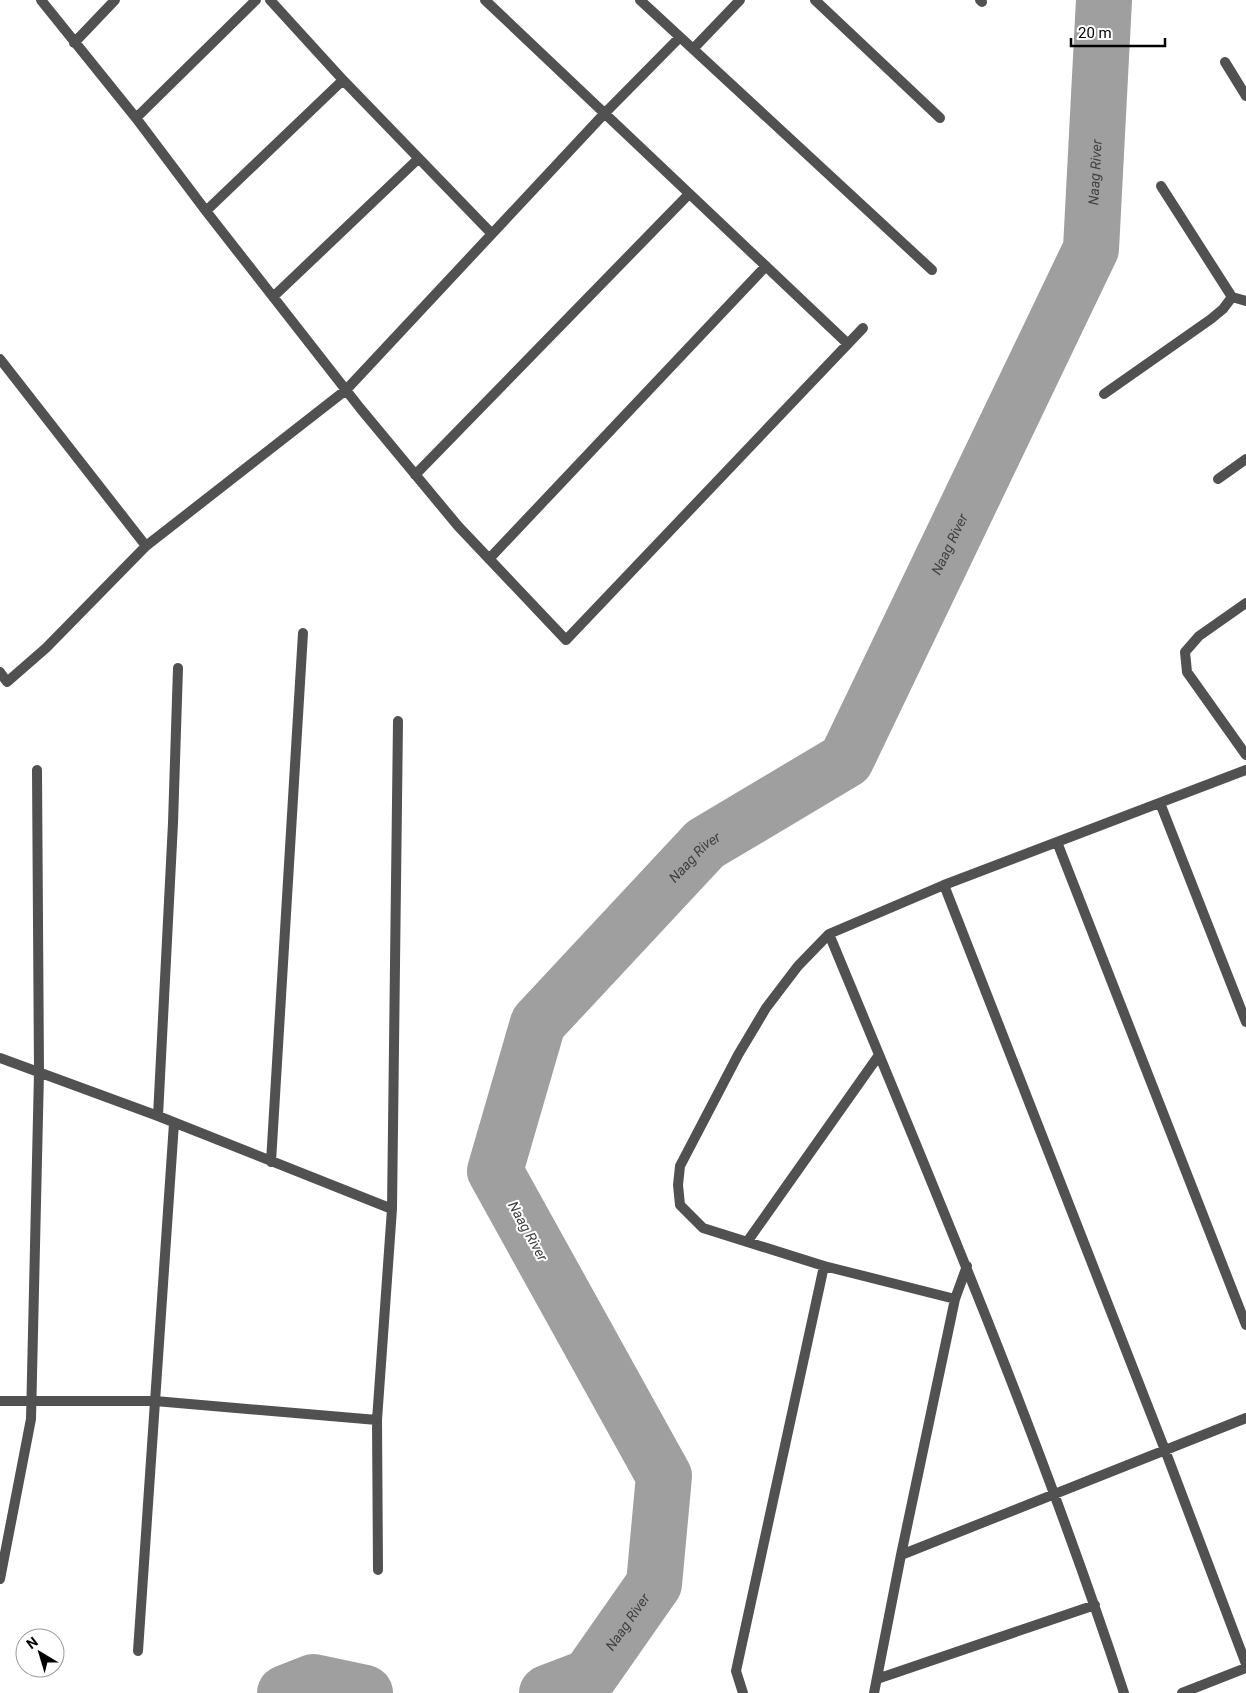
<svg xmlns="http://www.w3.org/2000/svg" width="1246" height="1693" font-family="Roboto,sans-serif">
<style>
.lines{fill:none;stroke-linecap:round;stroke-linejoin:round}
.river{stroke:#9f9f9f;stroke-width:56}
.minor{stroke:#515151;stroke-width:10}
.labels{text-anchor:middle;stroke-width:4;stroke-linejoin:round;paint-order:stroke}
.water-label{font-size:14px;font-style:italic;fill:#404040;stroke:#fff}
</style>
<rect width="100%" height="100%" fill="#fff"/>
<g class="lines">
<g class="river">
<path d="M285,1693l28,-11 52,11"/>
<path id="s1" d="M547,1693l42,-16 65,-93 10,-108 -169,-305 43,-148 167,-179 141,-84 245,-511 13,-249"/>
</g>
<path class="minor" d="M41,0l95,118 70,93 154,197 98,118 108,114 297,-312
M270,0l73,80 149,154
M485,0l363,344
M640,0l292,270
M815,0l125,118
M980,0l2,2
M74,43l41,-43
M693,49l47,-49
M1225,62l21,34
M136,118l120,-118
M1161,186l71,111 14,4
M206,211l137,-131
M273,297l145,-138
M0,359l146,187
M1104,394l107,-75 12,-10 9,-12
M415,475l274,-281
M1218,479l28,-20
M489,559l277,-293
M1246,603l-47,33 -14,16 2,20 59,83
M0,672l7,10 39,-34 100,-102 200,-156 258,-276 76,-77
M1160,803l86,219
M1057,842l189,483
M944,885l221,565 81,214
M829,934l-31,32 -32,42 -28,47 -58,111 -2,19 2,20 23,23 121,38 131,33
M0,1058l158,58 234,93
M158,1116l15,-293 5,-155
M271,1162l32,-529
M747,1242l132,-187
M0,1401h155l222,19
M901,1555l345,-137
M378,1570l-1,-150 15,-211 6,-488
M0,1579l31,-160 8,-346 -2,-303
M138,1651l36,-528
M877,1679l218,-74
M743,1693l-7,-22 88,-405
M874,1693l27,-138 54,-256 12,-33
M1124,1693c-85,-258 -191,-508 -295,-759l115,-49 302,-115
M1182,1693l64,-25"/>
</g>
<g class="labels">
<g class="water-label">
<text dy="5" stroke="none"><textPath href="#s1" startOffset="1822">Naag River</textPath></text>
<text dy="5" stroke="none"><textPath href="#s1" startOffset="1418">Naag River</textPath></text>
<text dy="5" stroke="none"><textPath href="#s1" startOffset="998">Naag River</textPath></text>
<text transform="translate(528 1231) rotate(61)" y="5">Naag River</text>
<text dy="5" stroke="none"><textPath href="#s1" startOffset="112">Naag River</textPath></text>
</g>
</g>
<g transform="translate(40 1653) rotate(322)"><circle r="24" fill="#ffffff" stroke="#999999"/>
<path d="M0-4L9 19L0 12L-9 19Z" fill="#000000"/>
<text y="-8" font-size="14" font-weight="bold" text-anchor="middle" fill="#000000">N</text>
</g>
<path d="M1071 38v8h94v-8" fill="none" stroke="#000000" stroke-width="2.5"/>
<text x="1078" y="38" font-size="15" fill="#000000" stroke="#ffffff" stroke-width="4" paint-order="stroke">20 m</text>
</svg>
